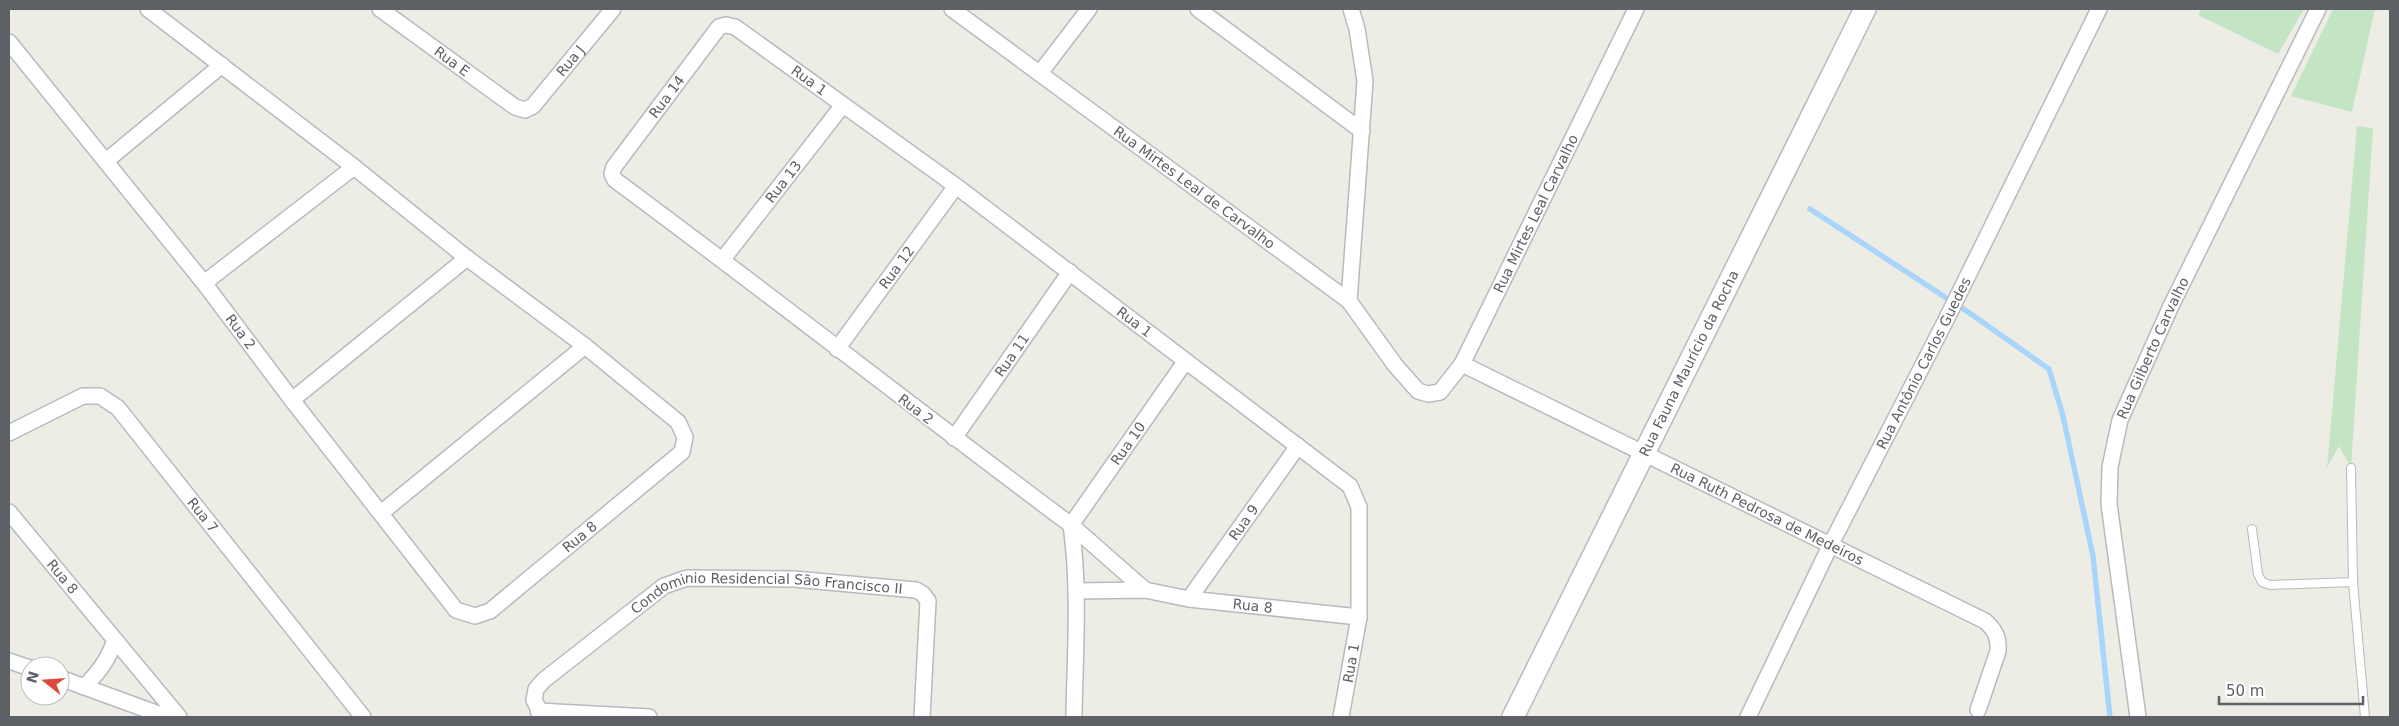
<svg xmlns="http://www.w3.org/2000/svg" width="2399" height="726" font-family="'DejaVu Sans',sans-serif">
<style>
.green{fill:#c3e5c4}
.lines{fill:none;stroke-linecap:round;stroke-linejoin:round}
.stream{stroke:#a9d5fb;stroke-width:5.5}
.lane-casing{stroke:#b7babe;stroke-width:10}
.street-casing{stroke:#b7babe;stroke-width:18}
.secondary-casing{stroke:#b6b9be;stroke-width:24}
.lane{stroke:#fff;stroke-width:8}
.street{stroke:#fff;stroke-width:15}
.secondary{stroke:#fff;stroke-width:21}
.labels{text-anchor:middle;stroke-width:4;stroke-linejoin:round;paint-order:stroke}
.street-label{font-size:14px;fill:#5d6065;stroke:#fff}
</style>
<rect width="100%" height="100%" fill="#eeede5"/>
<path class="green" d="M2201,9h103l-26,45 -80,-39z
M2333,9h42l-23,103 -61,-16z
M2357,126l16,2 -22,340 -12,-22 -12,22z"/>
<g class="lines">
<path class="stream" d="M1810,209l161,105 78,55 14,47 30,140 17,161"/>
<defs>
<path id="lane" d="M2351,468l2,114 12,135
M2252,529l6,45 4,8 8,3 83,-3"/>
<g id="street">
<path id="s1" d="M380,9l135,98 10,3 8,-4 80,-97"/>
<path id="s2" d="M952,9l397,292 46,64 23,26 10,3 12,-2 22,-28 174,-355"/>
<path d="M1198,9l164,122"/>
<path id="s3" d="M9,42l195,241 88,117 164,210 19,6 15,-5 192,-159 3,-15 -7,-15 -93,-76 -118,-88 -113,-91 -206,-158"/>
<path d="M1040,73l49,-64"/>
<path d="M106,161l116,-96"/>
<path id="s4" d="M723,259l120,-154"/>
<path d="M204,283l150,-116"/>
<path d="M1349,301l16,-220 -8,-52 -6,-20"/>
<path id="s5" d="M837,349l119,-163"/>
<path id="s6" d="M1462,364l523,257c10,9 14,16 13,30l-20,59"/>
<path d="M292,400l175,-142"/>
<path id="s7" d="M9,433l74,-37h17l18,12 245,309"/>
<path id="s8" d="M954,438l116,-166"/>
<path id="s9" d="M9,512l170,205"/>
<path d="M381,513l204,-167"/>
<path id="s10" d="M1145,590l-74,-65 114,-163"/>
<path id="s11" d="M1076,591l69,-1 44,9 170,18"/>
<path id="s12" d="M1189,599l109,-153"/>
<path d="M9,661l21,7"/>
<path d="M60,678l107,39"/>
<path d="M84,687c15,-15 24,-27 31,-47"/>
<path d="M538,711l111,6"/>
<path id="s13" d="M543,717l-9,-17 2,-11 8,-9 120,-94 23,-8 107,1 122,11 7,4 5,7 -6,116"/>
<path id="s14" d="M1074,717c1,-64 6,-129 -3,-192 -153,-114 -303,-232 -456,-345l-3,-6 2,-7 105,-140 7,-2 9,2 221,159 394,300 9,21v110l-18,100"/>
<path id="s15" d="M1748,717l82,-171 116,-226 153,-311"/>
<path id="s16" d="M2138,717l-29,-213 1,-37 10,-47 50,-112 148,-299"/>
</g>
<g id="secondary">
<path id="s17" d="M1513,717l352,-708"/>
</g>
</defs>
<use href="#lane" class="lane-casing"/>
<use href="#street" class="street-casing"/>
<use href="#secondary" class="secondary-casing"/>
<use href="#lane" class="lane"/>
<use href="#street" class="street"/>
<use href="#secondary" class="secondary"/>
</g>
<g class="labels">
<g class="street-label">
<text dy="5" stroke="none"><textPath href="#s1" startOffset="89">Rua E</textPath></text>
<text dy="5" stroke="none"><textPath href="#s1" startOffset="245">Rua J</textPath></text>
<text dy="5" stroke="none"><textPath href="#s14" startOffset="1061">Rua 1</textPath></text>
<text dy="5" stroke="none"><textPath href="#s14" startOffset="866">Rua 14</textPath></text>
<text dy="5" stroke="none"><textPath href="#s4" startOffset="98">Rua 13</textPath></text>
<text dy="5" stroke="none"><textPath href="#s2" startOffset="301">Rua Mirtes Leal de Carvalho</textPath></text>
<text dy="5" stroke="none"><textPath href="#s2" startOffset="832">Rua Mirtes Leal Carvalho</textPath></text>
<text dy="5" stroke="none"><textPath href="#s5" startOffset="101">Rua 12</textPath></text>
<text dy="5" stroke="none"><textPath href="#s14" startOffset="1466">Rua 1</textPath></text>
<text dy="5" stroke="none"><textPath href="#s3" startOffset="371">Rua 2</textPath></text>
<text dy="5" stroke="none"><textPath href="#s16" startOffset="379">Rua Gilberto Carvalho</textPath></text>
<text dy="5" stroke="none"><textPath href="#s8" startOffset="101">Rua 11</textPath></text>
<text dy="5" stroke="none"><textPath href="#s17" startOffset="395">Rua Fauna Maurício da Rocha</textPath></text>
<text dy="5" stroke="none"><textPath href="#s15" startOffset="395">Rua Antônio Carlos Guedes</textPath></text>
<text transform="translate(916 409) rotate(37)" y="5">Rua 2</text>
<text dy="5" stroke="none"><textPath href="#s10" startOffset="198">Rua 10</textPath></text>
<text dy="5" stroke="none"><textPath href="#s6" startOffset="340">Rua Ruth Pedrosa de Medeiros</textPath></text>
<text dy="5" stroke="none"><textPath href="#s7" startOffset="258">Rua 7</textPath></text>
<text dy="5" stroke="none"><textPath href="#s12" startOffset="94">Rua 9</textPath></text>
<text dy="5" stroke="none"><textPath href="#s3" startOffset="875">Rua 8</textPath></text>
<text dy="5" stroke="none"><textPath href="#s9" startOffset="84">Rua 8</textPath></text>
<text dy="5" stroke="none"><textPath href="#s13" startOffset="295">Condominio Residencial São Francisco II</textPath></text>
<text dy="5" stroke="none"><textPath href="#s11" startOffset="178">Rua 8</textPath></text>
<text transform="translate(1351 663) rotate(-80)" y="5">Rua 1</text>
</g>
</g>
<rect width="2399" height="726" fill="none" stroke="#5d6065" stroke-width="20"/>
<g transform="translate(45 681) rotate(287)"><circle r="24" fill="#ffffff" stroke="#bebfc1"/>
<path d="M0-4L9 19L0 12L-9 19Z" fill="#e04939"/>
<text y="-8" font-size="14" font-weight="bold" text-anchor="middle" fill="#5d6065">N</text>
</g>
<path d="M2219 696v8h144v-8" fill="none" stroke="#5d6065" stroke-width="2.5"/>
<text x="2226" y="696" font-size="15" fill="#5d6065" stroke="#ffffff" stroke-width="4" paint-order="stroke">50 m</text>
</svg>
